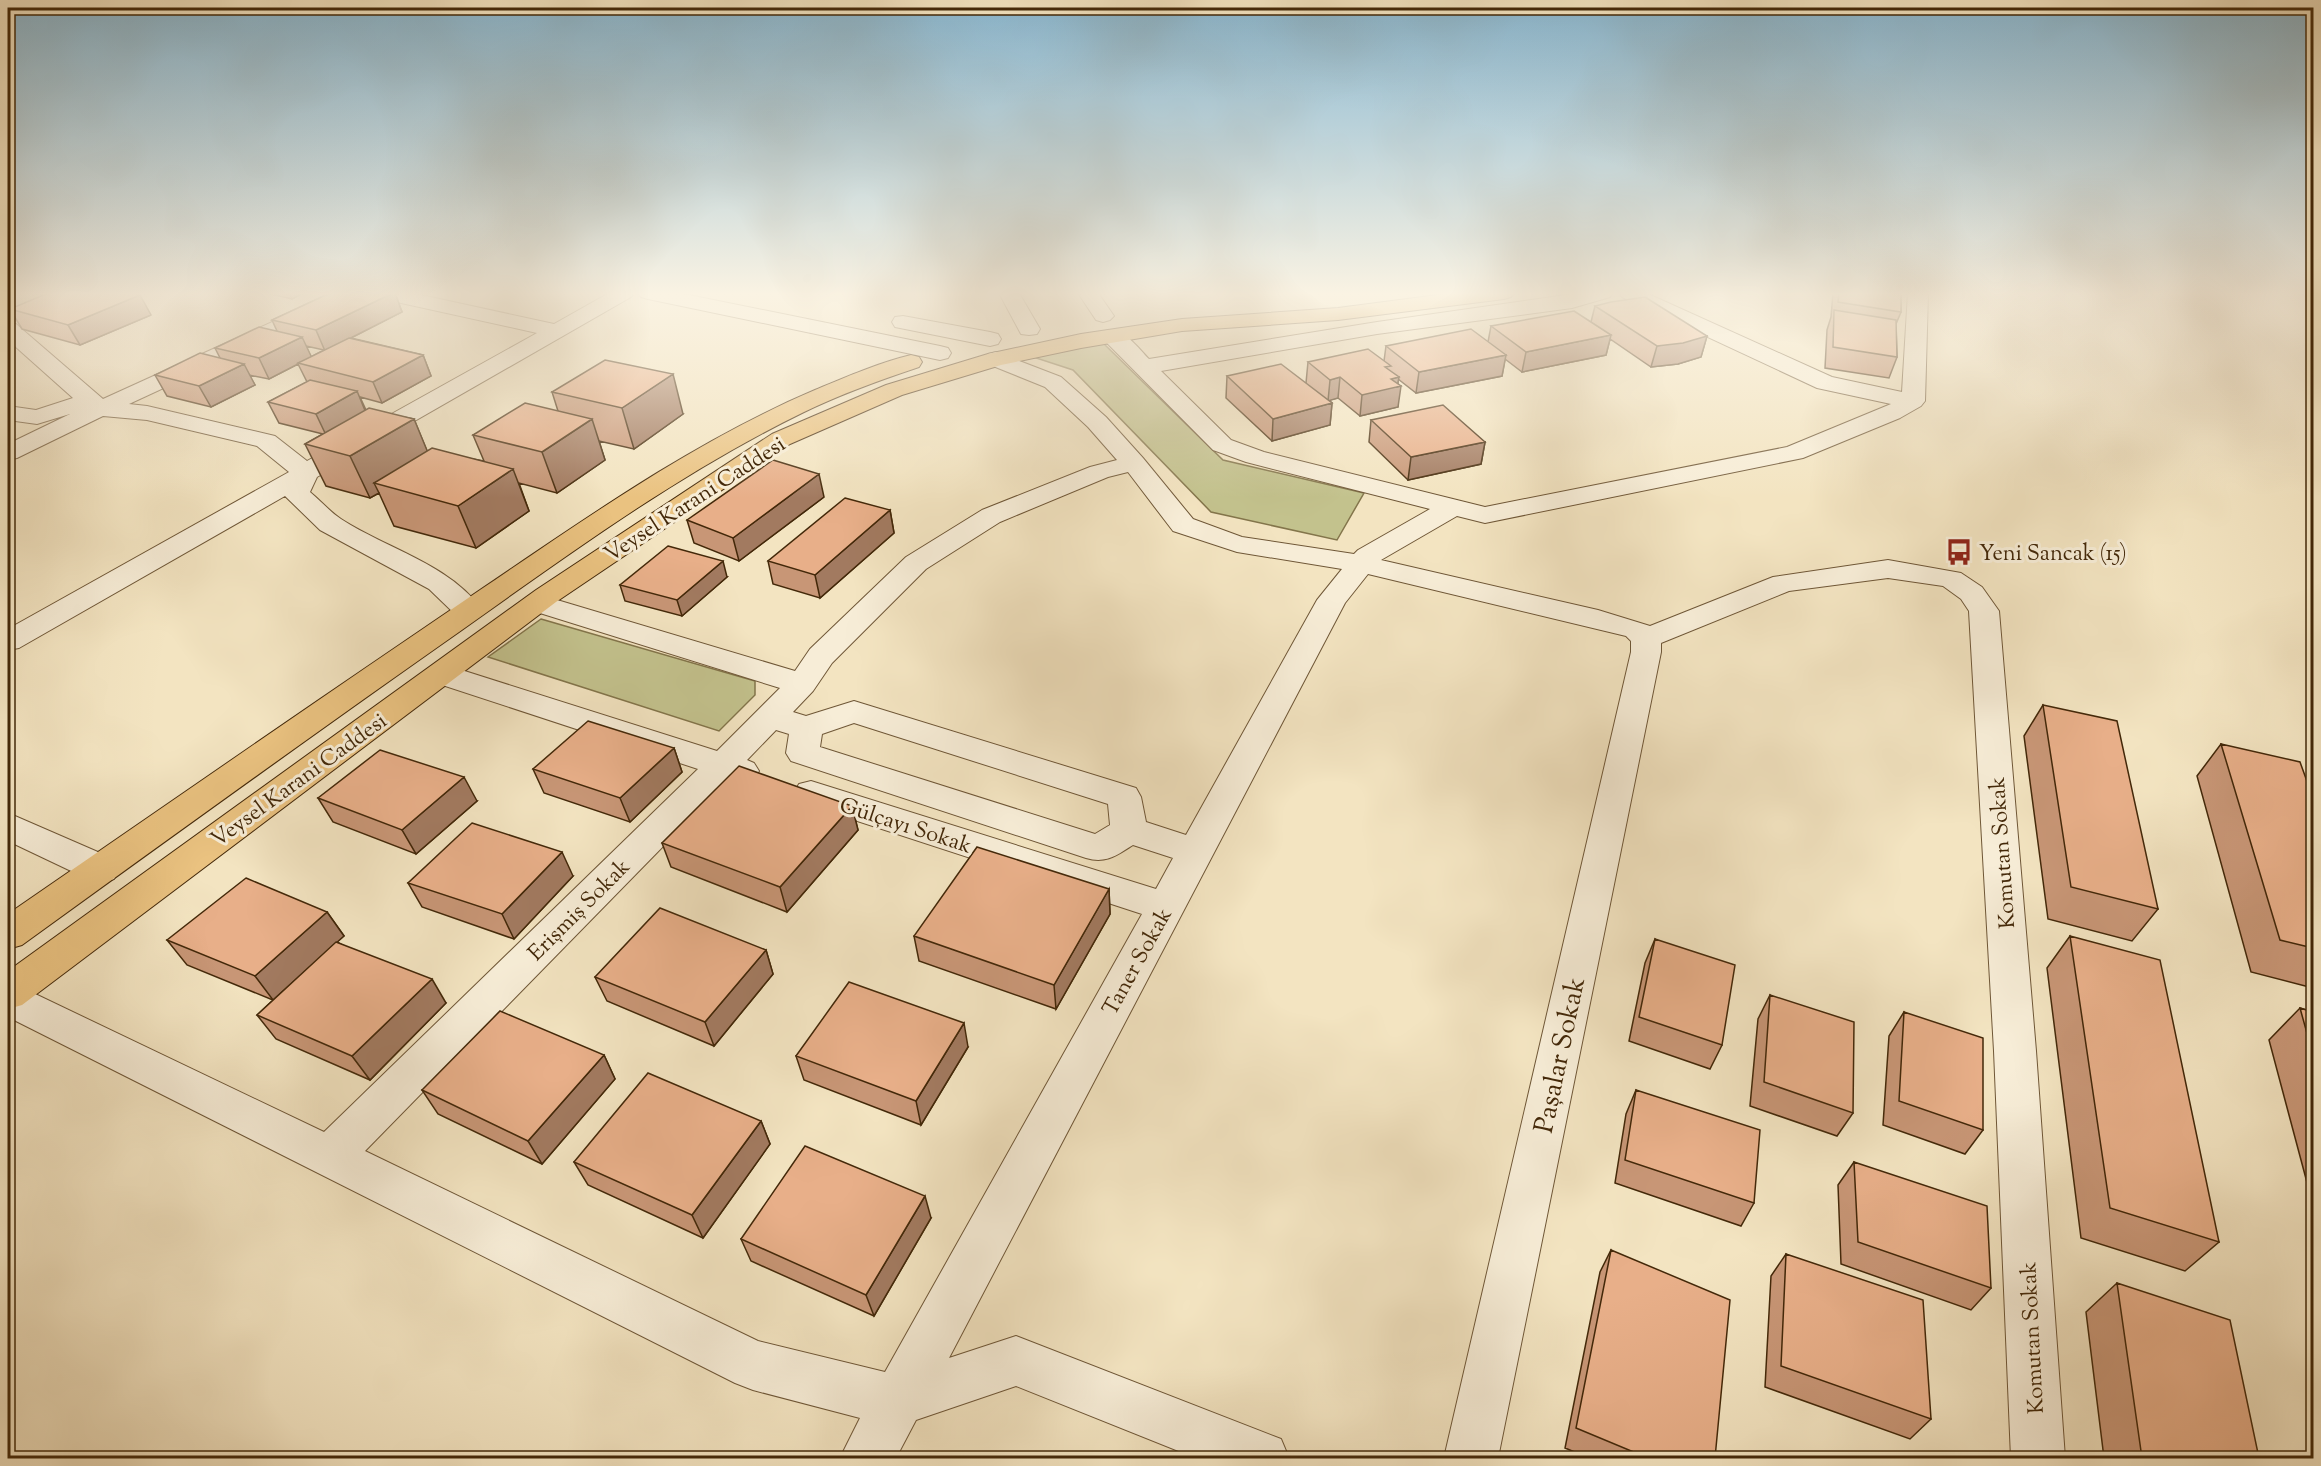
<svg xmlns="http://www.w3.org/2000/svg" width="2321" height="1466" font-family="'Sorts Mill Goudy',serif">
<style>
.green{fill:#c3c28d;stroke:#83754b;stroke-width:1.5}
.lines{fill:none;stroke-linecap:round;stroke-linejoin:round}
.minor-casing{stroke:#6f5737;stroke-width:2}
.major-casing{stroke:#432809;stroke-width:2}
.minor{fill:#f7edd7;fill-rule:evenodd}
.major{fill:#eac280;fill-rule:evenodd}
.wall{fill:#c89676;stroke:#432809;stroke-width:1.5;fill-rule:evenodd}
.shaded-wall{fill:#a27a60;stroke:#432809;stroke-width:1.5}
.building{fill:#e8af89;stroke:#432809;stroke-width:1.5}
.labels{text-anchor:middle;stroke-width:6;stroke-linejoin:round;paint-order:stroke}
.street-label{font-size:22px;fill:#432809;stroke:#f7edd7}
.poi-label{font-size:22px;fill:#432809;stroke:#f7edd7;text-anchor:start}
.near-street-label{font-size:27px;fill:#432809;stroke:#f7edd7}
</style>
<rect width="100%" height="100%" fill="#f3e4c1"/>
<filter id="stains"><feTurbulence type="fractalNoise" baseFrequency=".00333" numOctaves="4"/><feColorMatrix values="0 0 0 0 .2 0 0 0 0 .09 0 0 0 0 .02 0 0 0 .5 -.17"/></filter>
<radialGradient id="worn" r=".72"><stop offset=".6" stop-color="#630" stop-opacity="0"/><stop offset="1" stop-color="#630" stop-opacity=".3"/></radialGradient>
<path class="green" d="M8,293h54l-54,20z
M1102,342l121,118 141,33 -27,47 -126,-28 -138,-142 -43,-14z
M541,619l214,62v14l-36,36 -231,-74z"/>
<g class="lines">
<defs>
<path id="minor" d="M336,293h27l-3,4 -231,107 18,2 128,30 32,25 230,-128 -154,-34 -7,-2 -3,-4h39l142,31 55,-31h25l-3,4 -314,180 -7,15c10,8 20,20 31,27 46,30 109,45 142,92l-5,6 -10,3 -10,-3 -29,-28 -109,-59 -35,-34 -266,152 -11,2v-21l281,-157 -32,-26 -110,-26 -44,-4 -86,42 -9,2v-16l62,-30 -33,10 -29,-4v-14l28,4 37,-12 -65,-58v-17l8,1 87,75z
M638,293h41l261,53 8,2 3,5 -3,5 -8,2 -292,-61 -7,-2z
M999,293h20l21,36 -3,5 -8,1 -8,-1z
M1078,293h20l16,23 -4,4 -7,2 -7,-2z
M1580,293h33l-3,4 -38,11 -195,26 -216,37 70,69 33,12 221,55 302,-60 104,-43 -74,-16 -195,-91 -3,-4h27l186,84 70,15 6,-99h20l-3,108 -4,5 -21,12 -97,40 -318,65 -28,-7 -76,44 217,50 52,16 123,-49 115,-17 73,13 21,14 17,24 37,440 29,407h-54l-17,-407 -25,-440 -8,-12 -18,-13 -55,-8 -99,13 -128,52v9l-163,806h-54l187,-806v-11l-5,-5 -258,-62 -23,29 -396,755 67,-22 265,103 8,19h-93l-180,-72 -100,34 -20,38h-56l20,-40 -107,-28 -18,-7 -727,-366v-36l316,151 374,-363 -268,-88 -5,-7 5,-7 11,-3 11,3 265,84 63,-63 -253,-79 -5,-6 5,-6 10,-3 10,3 248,74 15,-22 96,-92 76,-47 108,-43 27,-7 -29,-33 -43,-40 -57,-23 -3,-5 3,-5 8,-2 65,25 45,40 37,41 50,61 49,18 112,17 4,-4 72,-41 -184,-47 -33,-12 -108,-109 -3,-5 3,-5c19,-4 32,16 44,28l228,-37zM1128,472l45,59 64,21 105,17 -25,31 -131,235 -40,-13 -5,-25 -5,-9 -282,-87 -48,15 -13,-4 20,-21 19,-28 94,-94 74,-47 108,-45zM854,723l254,81 2,21 -15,9 -275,-87 2,-13zM776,730l13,4 -3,19 5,8 295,97c20,6 31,-3 47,-13l40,13 -17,31 -345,-108 -12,3 -5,9 5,9 343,112 -257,458 -127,-31 -393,-190 364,-372 13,4 12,-4 5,-8 -5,-8 -7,-3z
M903,316l87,16 8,2 3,5 -3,5 -8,2 -95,-19 -3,-5 3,-5z
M8,813l106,46 5,10 -5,10 -13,4 -13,-4 -80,-38z"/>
<path id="major" d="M1453,293h61l-3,4 -7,2 -166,21 -156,11 -101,17 -80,17 -99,30 -112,49 -234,158 -534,403 -14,4v-38l528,-381 236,-156 114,-49 102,-31 93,-20 101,-15 156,-11z
M911,355l8,2 3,5 -3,5c-39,13 -78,27 -115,45 -123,60 -234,141 -345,220 -147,103 -292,208 -437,313l-14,4v-35c157,-108 314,-217 472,-324 108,-73 215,-149 335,-200 31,-13 63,-27 96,-35z"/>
</defs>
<use href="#minor" class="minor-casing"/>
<use href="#major" class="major-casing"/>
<use href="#minor" class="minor"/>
<use href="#major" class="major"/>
</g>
<path class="wall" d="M267,293h36l-11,6z
M330,293h65l7,19 -51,26 72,17 8,21 -49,27 -22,-6 6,13 48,9 13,32 57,10 -11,-26 85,-24 -6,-19 131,22 -49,35 -35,-8 6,19 -48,33 -38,-10 10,28 -53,37 -82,-22 -15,-33 -9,5 -44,-12 -21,-42 18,-10 -44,-11 -11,-21 39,-20 -9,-18 -29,15 -20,-4 6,10 -44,22 -44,-11 -12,-21 65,-17 -5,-10 62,-17 -5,-11zM306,346l18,4 -13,7z
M1833,293h68v19l-5,12 1,33 -8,21 -64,-10 2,-38 4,-13z
M1595,306l112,30 -6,21 -23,7 -27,3 -41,-28 -4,16 -84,17 -17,-13 -3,17 -86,17 -18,-14v28l-38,9 -22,-18 -9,2 3,3 -2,22 -58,16 -46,-43 1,-22 79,7 2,-21 76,-1 2,-15 102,-4 3,-16 100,-4z
M10,309l141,6 -71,30 -58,-16z
M1371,420l114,22 -4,22 -73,16 -39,-38z
M824,497l-85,64 -45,-18 -7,-23z
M890,510l4,23 -74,65 -47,-14 -5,-23z
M727,577l-45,39 -57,-15 -5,-16z
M2043,705l115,204 -26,32 -84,-22 -24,-183z
M2221,744l92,54v190l-62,-16 -54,-196z
M674,748l8,24 -52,50 -86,-29 -11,-24z
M318,798l159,3 -61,53 -83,-32z
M852,806l6,24 -71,82 -116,-45 -9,-24z
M573,876l-59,63 -92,-32 -14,-24z
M1109,889l1,25 -54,95 -137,-48 -5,-25z
M327,912l17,24 -7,6 109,61 -76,77 -94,-41 -19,-24 16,-15 -86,-35 -20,-25z
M2070,936l149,306 -34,29 -104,-33 -34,-270z
M1655,939l67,106 -12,24 -81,-28 16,-78z
M766,950l7,24 -59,72 -107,-45 -12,-24z
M1770,995l83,118 -16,23 -87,-30 8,-87z
M2300,1008l13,4v193l-44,-165z
M1904,1012l79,118 -18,24 -82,-29 6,-89z
M968,1047l-47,78 -117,-45 -8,-24z
M604,1055l11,24 -73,85 -104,-50 -16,-24z
M1636,1090l118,113 -13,23 -126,-43 11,-69z
M761,1121l9,23 -67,94 -115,-53 -14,-23z
M1854,1162l137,126 -20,22 -130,-46 -3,-79z
M931,1218l-57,98 -123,-55 -10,-22z
M1611,1250l104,208h-126l-24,-10 35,-176z
M1786,1254l145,165 -21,20 -145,-52 6,-111z
M2117,1283l142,175h-155l-18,-146z"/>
<path class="shaded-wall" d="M289,293h14l-11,6z
M393,293h2l7,19 -77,39 -9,-21z
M140,295l11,20 -71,30 -12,-20z
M1611,335l-5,20 -84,17 4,-20z
M1707,336l-6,21 -23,7 -27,3 6,-21z
M302,337l10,21 -14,5v1l-29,15 -10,-21z
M423,355l8,21 -49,27 -9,-21z
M1506,355l-4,21 -86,17 3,-21z
M244,364l11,21 -44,22 -12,-21z
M673,374l10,40 -49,35 -12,-41z
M1340,377l-2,21 -10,3 2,-21z
M1399,377l-2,10 4,-1 -3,21 -38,9 2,-21 29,-16z
M357,391l9,22 -40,22 -10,-21z
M1332,403l-2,22 -58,16 1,-22z
M414,419l17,41 -57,23 5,10 -9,5 -20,-42z
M592,419l13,41 -48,33 -15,-41z
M1485,442l-4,22 -73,16 3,-23z
M513,469l16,42 -53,37 -18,-42z
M819,474l5,23 -85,64 -6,-23z
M890,510l4,23 -74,65 -5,-23z
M723,561l4,16 -45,39 -5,-16z
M674,748l8,24 -52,50 -10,-24z
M464,777l13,24 -61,53 -14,-24z
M852,806l6,24 -71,82 -7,-25z
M562,852l11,24 -59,63 -12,-25z
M1109,889l1,25 -54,95 -2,-24z
M327,912l17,24 -71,64 -18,-24z
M766,950l7,24 -59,72 -9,-24z
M432,979l14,24 -76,77 -18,-24z
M964,1023l4,24 -47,78 -5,-24z
M604,1055l11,24 -73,85 -14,-23z
M761,1121l9,23 -67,94 -11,-23z
M925,1196l6,22 -57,98 -8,-21z"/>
<path class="building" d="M48,293h85l7,2 -72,30 -58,-16z
M330,293h63l-77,37 -44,-10z
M1839,293h62v19l-63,-10z
M1645,297l62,39 -24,7 -26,3 -62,-40 16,-4z
M1834,310l62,10 1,37 -64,-10z
M1574,311l37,24 -85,17 -35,-26z
M259,327l43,10 -43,21 -44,-10z
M1471,329l35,26 -87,17 -33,-26z
M349,338l74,17 -50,27 -75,-19z
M1368,349l23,17 -6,1 14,10 -8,2 10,7 -39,9 -22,-18 -10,3 -22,-18z
M200,353l44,11 -45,22 -44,-11z
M605,360l68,14 -51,34 -70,-16z
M1281,364l51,39 -59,16 -46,-43z
M310,380l47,11 -41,23 -48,-12z
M525,403l67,16 -50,33 -69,-17z
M1443,405l42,37 -74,15 -40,-37z
M369,408l45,11 -64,37 -45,-12z
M432,448l81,21 -55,37 -84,-23z
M773,460l46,14 -86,64 -46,-18z
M845,498l45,12 -75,65 -47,-14z
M668,546l55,15 -46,39 -57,-15z
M2043,705l74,16 41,188 -87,-22z
M588,721l86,27 -54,50 -87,-29z
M2221,744l79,18 13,36v150l-33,-8z
M380,750l84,27 -62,53 -84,-32z
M739,766l113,40 -72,81 -118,-44z
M472,823l90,29 -60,62 -94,-31z
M977,847l132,42 -55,96 -140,-49z
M246,878l81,34 -72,64 -88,-36z
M660,908l106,42 -61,72 -110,-45z
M2070,936l90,24 59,282 -109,-34z
M1655,939l80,26 -13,80 -83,-28z
M336,942l96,37 -80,77 -95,-41z
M849,982l115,41 -48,78 -120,-45z
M1770,995l84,27 -1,91 -89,-31z
M2300,1008l13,4v43z
M500,1011l104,44 -76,86 -106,-51z
M1904,1012l79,26v92l-84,-29z
M648,1073l113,48 -69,94 -118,-53z
M1636,1090l124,40 -6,73 -129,-43z
M805,1146l120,50 -59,99 -125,-56z
M1854,1162l133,44 4,82 -133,-46z
M1611,1250l119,50 -15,158h-67l-72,-30z
M1786,1254l137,46 8,119 -150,-53z
M2117,1283l113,37 29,138h-117z"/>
<linearGradient id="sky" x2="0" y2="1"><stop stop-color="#89b8d2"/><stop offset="0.59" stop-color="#faf3e3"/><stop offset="1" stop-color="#faf3e3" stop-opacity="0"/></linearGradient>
<rect width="2321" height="498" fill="url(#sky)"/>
<defs>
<symbol id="bus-bare" viewBox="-9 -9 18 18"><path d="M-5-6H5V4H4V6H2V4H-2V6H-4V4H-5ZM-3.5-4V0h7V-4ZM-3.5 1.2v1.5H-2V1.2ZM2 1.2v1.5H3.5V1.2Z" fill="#8f2418" stroke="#f7edd7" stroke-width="2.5" paint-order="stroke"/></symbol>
</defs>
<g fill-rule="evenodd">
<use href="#bus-bare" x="1940" y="533" width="38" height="38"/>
</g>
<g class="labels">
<g class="street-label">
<text transform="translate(694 498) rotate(-33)" y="8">Veysel Karani Caddesi</text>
<text transform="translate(298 779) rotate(-36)" y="8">Veysel Karani Caddesi</text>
<text transform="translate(906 824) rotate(18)" y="8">Gülçayı Sokak</text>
<text transform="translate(2001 853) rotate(-94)" y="8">Komutan Sokak</text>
<text transform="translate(578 909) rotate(-45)" y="8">Erişmiş Sokak</text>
<text transform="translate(1136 961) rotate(-61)" y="8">Taner Sokak</text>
<text transform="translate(2031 1338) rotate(-93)" y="8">Komutan Sokak</text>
</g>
<g class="poi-label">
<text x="1979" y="560">Yeni Sancak (15)</text>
</g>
<g class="near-street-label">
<text transform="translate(1559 1055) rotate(-78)" y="9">Paşalar Sokak</text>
</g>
</g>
<rect width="2321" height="1466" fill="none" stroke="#f3e4c1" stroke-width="30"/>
<rect x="9" y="9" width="2303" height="1448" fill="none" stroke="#432809" stroke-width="3"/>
<rect x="15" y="15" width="2291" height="1436" fill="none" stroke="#432809" stroke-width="1.5"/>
<rect width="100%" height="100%" filter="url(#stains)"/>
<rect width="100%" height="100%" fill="url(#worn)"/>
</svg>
